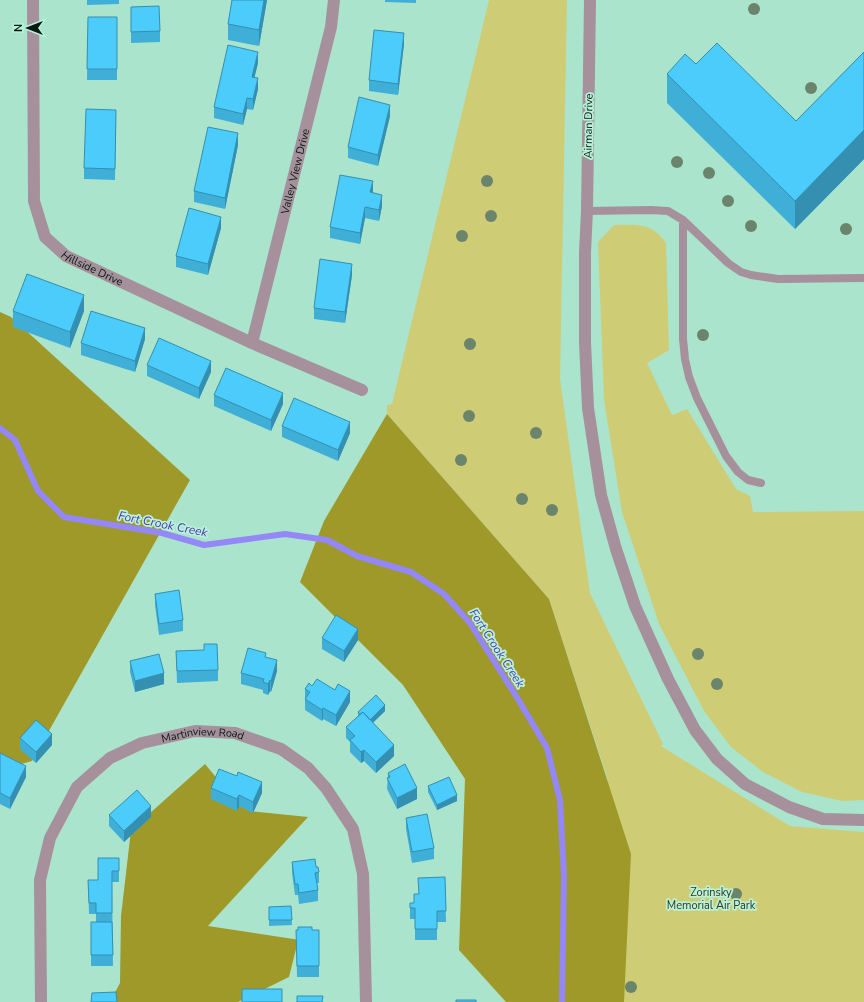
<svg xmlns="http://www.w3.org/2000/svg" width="864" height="1002" font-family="'Nunito Sans',sans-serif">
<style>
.green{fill:#cfcc76}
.forest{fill:#9f9929}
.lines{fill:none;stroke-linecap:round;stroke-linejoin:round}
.stream{stroke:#9487f8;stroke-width:6}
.service{stroke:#a6909b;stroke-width:8}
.minor{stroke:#a6909b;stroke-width:12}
.tree{fill:#6b846c}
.wall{fill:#40afd8}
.shaded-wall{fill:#348fb0}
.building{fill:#4bccfb;stroke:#348fb0}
.labels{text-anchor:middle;stroke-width:3.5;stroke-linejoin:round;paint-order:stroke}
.street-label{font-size:11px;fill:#041a12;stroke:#b8f2d9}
.park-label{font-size:11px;fill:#36351d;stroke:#b8f2d9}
.water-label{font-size:12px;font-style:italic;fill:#5334b5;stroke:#b8f2d9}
</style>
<rect width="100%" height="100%" fill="#abe4cc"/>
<path class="green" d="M489,0h78l-7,379 30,214 73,151 -2,2 129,80 74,6v170h-264l-15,-207 23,-15 -59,-181 -162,-185v-9l5,-1z
M614,225c22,0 38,-3 52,18l3,107 -22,13 25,52 15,-6 49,80 14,7 3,16 111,-1v289l-22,1 -40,-9 -39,-20 -32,-25 -27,-36 -45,-87 -37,-112 -18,-112 -6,-158z"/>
<path class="forest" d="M0,312l11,5 179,163 -158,281 -32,9z
M387,414l162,185 82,255 -7,148h-118l-47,-52 6,-171 -62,-94 -103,-103 24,-61z
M205,764l30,36 14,11 59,6 -100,109 92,14 -2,1 -9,36 -51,25h-128l10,-19 1,-67 10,-86z"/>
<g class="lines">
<path class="stream" d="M0,428l15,12 23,51 26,26 98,16 42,12 81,-11 42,6 30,16 54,16 33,22 26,29 48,76 29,49 13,52 4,77 -2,125"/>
<path class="service" d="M587,211l64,-1 17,1 15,9 45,43 13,9 10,3 27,4 86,-1
M683,220v119l2,20 4,18 8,21 29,58 12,16 10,8 13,3"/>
<g class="minor">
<path id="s1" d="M33,0l1,201 11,36 21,19 186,87 110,47"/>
<path d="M590,0l-3,211 -2,41v90l3,66 13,87 15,54 19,57 33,73 27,51 22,29 28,25 44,23 34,12 41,1"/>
<path id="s2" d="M252,343l79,-316 3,-27"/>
<path id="s3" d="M41,1002l-1,-122 10,-42 27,-51 33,-29 32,-15 53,-12 40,2 46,16 27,19 18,20 27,41 10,45 3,128"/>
</g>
</g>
<g class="tree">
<circle cx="754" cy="9" r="6"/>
<circle cx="811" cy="88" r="6"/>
<circle cx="677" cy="162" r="6"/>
<circle cx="709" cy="173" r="6"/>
<circle cx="487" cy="181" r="6"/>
<circle cx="728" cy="201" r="6"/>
<circle cx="491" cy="216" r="6"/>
<circle cx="751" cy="226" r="6"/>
<circle cx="846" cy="229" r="6"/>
<circle cx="462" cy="236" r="6"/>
<circle cx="703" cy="335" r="6"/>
<circle cx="470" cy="344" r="6"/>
<circle cx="469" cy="416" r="6"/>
<circle cx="536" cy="433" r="6"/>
<circle cx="461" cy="460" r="6"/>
<circle cx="522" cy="499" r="6"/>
<circle cx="552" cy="510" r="6"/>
<circle cx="698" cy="654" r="6"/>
<circle cx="717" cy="684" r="6"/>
<circle cx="736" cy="894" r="6"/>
<circle cx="631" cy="987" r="6"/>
</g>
<path class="wall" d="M87,0h32v4l-32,1z
M232,0h35l-8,46 -31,-6v-16z
M385,0h31v3l-31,-1z
M131,7l29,24v11l-29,1z
M88,17h29v63h-30z
M404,44l-6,51 -29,-4v-11z
M864,52v107l-69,70 -128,-126v-29l29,-10 100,57z
M258,63l-4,14 4,12 -5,21 -6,-1 -4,16 -29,-7v-11z
M116,110l-1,70 -31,-1v-11z
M390,116l-12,50 -30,-8v-11z
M238,145l-13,64 -31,-7v-11z
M372,193l10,13 -3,15 -14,-3 -5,26 -30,-6v-11z
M221,228l-13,47 -32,-8v-11z
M352,275l-7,48 -31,-4v-11z
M13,311h71l-14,37 -57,-21z
M145,339l-10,33 -54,-17v-12z
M147,365l64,7 -12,27 -52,-23z
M214,395l69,9 -12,27 -57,-25z
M282,426l68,7 -12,28 -56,-24z
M155,594l28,26v11l-24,4 -4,-30z
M322,638l36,2 -14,22 -22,-13z
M176,651l42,19v11l-41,2z
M266,657l11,14 -6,21 -1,-1 -2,4 -5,-2v-3l-22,-6v-11z
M130,661l34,23 -29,8 -5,-20z
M312,686l38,16 -14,24 -13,-7 -1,2 -17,-11v-21z
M385,711l-12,12 21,33 -18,17 -12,-12 -3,2 -11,-11v-10l-4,-4v-11l12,-11v-4z
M20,738l32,7 -16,18 -16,-14z
M0,753l26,24 -16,32 -10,-5z
M388,773l29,26 -20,10 -10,-20z
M237,776l25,17 -9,20 -14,-7 -2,5 -26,-12v-11z
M428,786l29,15 -20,9 -9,-18z
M109,815l42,2 -27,25 -15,-16z
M406,818l28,30v11l-22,4 -6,-34z
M119,858v24h-7l1,84h-22v-44h5v-8h-7l-1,-34h10z
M292,862l24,5 3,5v11h-2l1,7v11l-19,3 -1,-9h-3l-3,-22z
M445,877l1,45h-9v18h-22v-21h-5v-16h4l5,-9z
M291,906l1,19 -23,1v-19z
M296,930h23v47h-22z"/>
<path class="shaded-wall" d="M264,0h3l-8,46v-16z
M404,33v11l-6,51v-11z
M258,52v11l-6,25v-11z
M258,78v11l-5,21v-11z
M247,98v11l-4,16v-11z
M390,105v11l-12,50v-11z
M864,130v29l-69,70v-28z
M238,133v12l-13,64v-11z
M373,181v11l-3,12v-12z
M382,195v11l-3,15v-11z
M365,207v11l-5,26v-11z
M221,217v11l-13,47v-11z
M352,264v11l-7,48v-11z
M84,295v16l-14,37v-16z
M145,328v11l-10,33v-11z
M211,361v11l-12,27v-11z
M283,393v11l-12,27v-11z
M350,422v11l-12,28v-11z
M358,629v11l-14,22v-11z
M277,660v11l-6,21v-11z
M164,673v11l-29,8v-11z
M270,680v11l-2,4v-11z
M350,691v11l-14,24v-11z
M385,705v6l-18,17v-6z
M323,708v11l-1,2v-11z
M52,734v11l-16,18v-11z
M394,745v11l-18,17v-11z
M364,750v11l-3,2v-11z
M26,766v11l-16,32v-11z
M262,782v11l-9,20v-11z
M417,788v11l-20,10v-11z
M239,795v11l-2,5v-12z
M457,795v6l-20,9v-5z
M151,806v11l-27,25v-11z"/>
<path class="building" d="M232,0h32l-5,30 -31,-6z
M159,6l1,25 -29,1v-25z
M88,17h29v52h-30z
M374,30l30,3 -6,51 -29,-4z
M717,43l79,78 68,-69v78l-69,71 -128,-127 18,-20 11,10z
M228,45l30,7 -6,25 6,1 -5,21 -6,-1 -4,16 -29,-7z
M359,97l31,8 -12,50 -30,-8z
M86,109l30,1 -1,59 -31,-1z
M208,127l30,6 -13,65 -31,-7z
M340,175l33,6 -3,11 12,3 -3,15 -14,-3 -5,26 -30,-6z
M189,208l32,9 -13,47 -32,-8z
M320,259l32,5 -7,48 -31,-4z
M27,274l57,21 -14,37 -57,-21z
M91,311l54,17 -10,33 -54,-18z
M159,338l52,23 -12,27 -52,-23z
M226,368l57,25 -12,27 -57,-25z
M294,398l56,24 -12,28 -56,-24z
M179,590l4,30 -24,4 -4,-30z
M336,615l22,14 -14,22 -22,-13z
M204,644h13l1,26 -41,1 -1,-20 28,-1z
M248,648l18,5 -1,4 12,3 -6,21 -1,-1 -2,4 -5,-2 1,-3 -23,-6z
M159,654l5,19 -29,8 -5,-20z
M317,679l18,11 3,-6 12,7 -14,24 -13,-7 -1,2 -17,-11 5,-7 -5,-3 4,-6 3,3z
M376,695l9,10 -15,15 -7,-8 -3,2 -2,-2z
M363,712l31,33 -18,17 -12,-12 -3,2 -11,-12 5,-4 -9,-9z
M36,720l16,14 -16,18 -16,-14z
M0,753l26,13 -16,32 -10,-5z
M405,764l12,24 -20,10 -10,-20 3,-1 -2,-4z
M219,769l18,7 1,-4 24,10 -9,20 -14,-7 -2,4 -26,-11z
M449,777l8,18 -20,10 -9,-19z
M137,790l14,16 -27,25 -15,-16z
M427,814l7,34 -22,4 -6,-34z
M98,858h21v13h-7v42h-16v-10h-7l-1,-23h10z
M315,859l1,8h2l1,5 -4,1 3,17 -19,3 -1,-9h-3l-3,-22z
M445,877l1,34h-9v18h-22v-21h-5v-5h4v-9h5l-1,-16z
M291,906l1,14h-23v-13z
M91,922h21l1,33h-22z
M298,927h14v3h7v36h-22l-1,-36h2z
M242,989h40v13h-40z
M116,992l1,10h-26l1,-9z
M297,996h26l-1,6h-25z
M456,1000h20v2h-20z"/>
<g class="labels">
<g class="street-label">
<text transform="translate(588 126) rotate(-89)" y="4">Airman Drive</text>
<text dy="4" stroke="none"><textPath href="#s2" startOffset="177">Valley View Drive</textPath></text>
<text dy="4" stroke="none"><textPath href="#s1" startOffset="296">Hillside Drive</textPath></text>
<text dy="4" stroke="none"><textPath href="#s3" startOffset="364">Martinview Road</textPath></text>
</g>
<g class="park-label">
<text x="711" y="896">Zorinsky<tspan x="711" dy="13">Memorial Air Park</tspan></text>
</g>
<g class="water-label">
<text transform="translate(163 524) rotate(11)" y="4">Fort Crook Creek</text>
<text transform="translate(497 648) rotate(57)" y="4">Fort Crook Creek</text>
</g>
</g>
<g transform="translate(28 28) rotate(270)" stroke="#b8f2d9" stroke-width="3" paint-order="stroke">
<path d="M0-3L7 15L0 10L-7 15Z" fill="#041a12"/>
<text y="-6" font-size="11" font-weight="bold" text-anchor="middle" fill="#041a12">N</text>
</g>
</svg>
